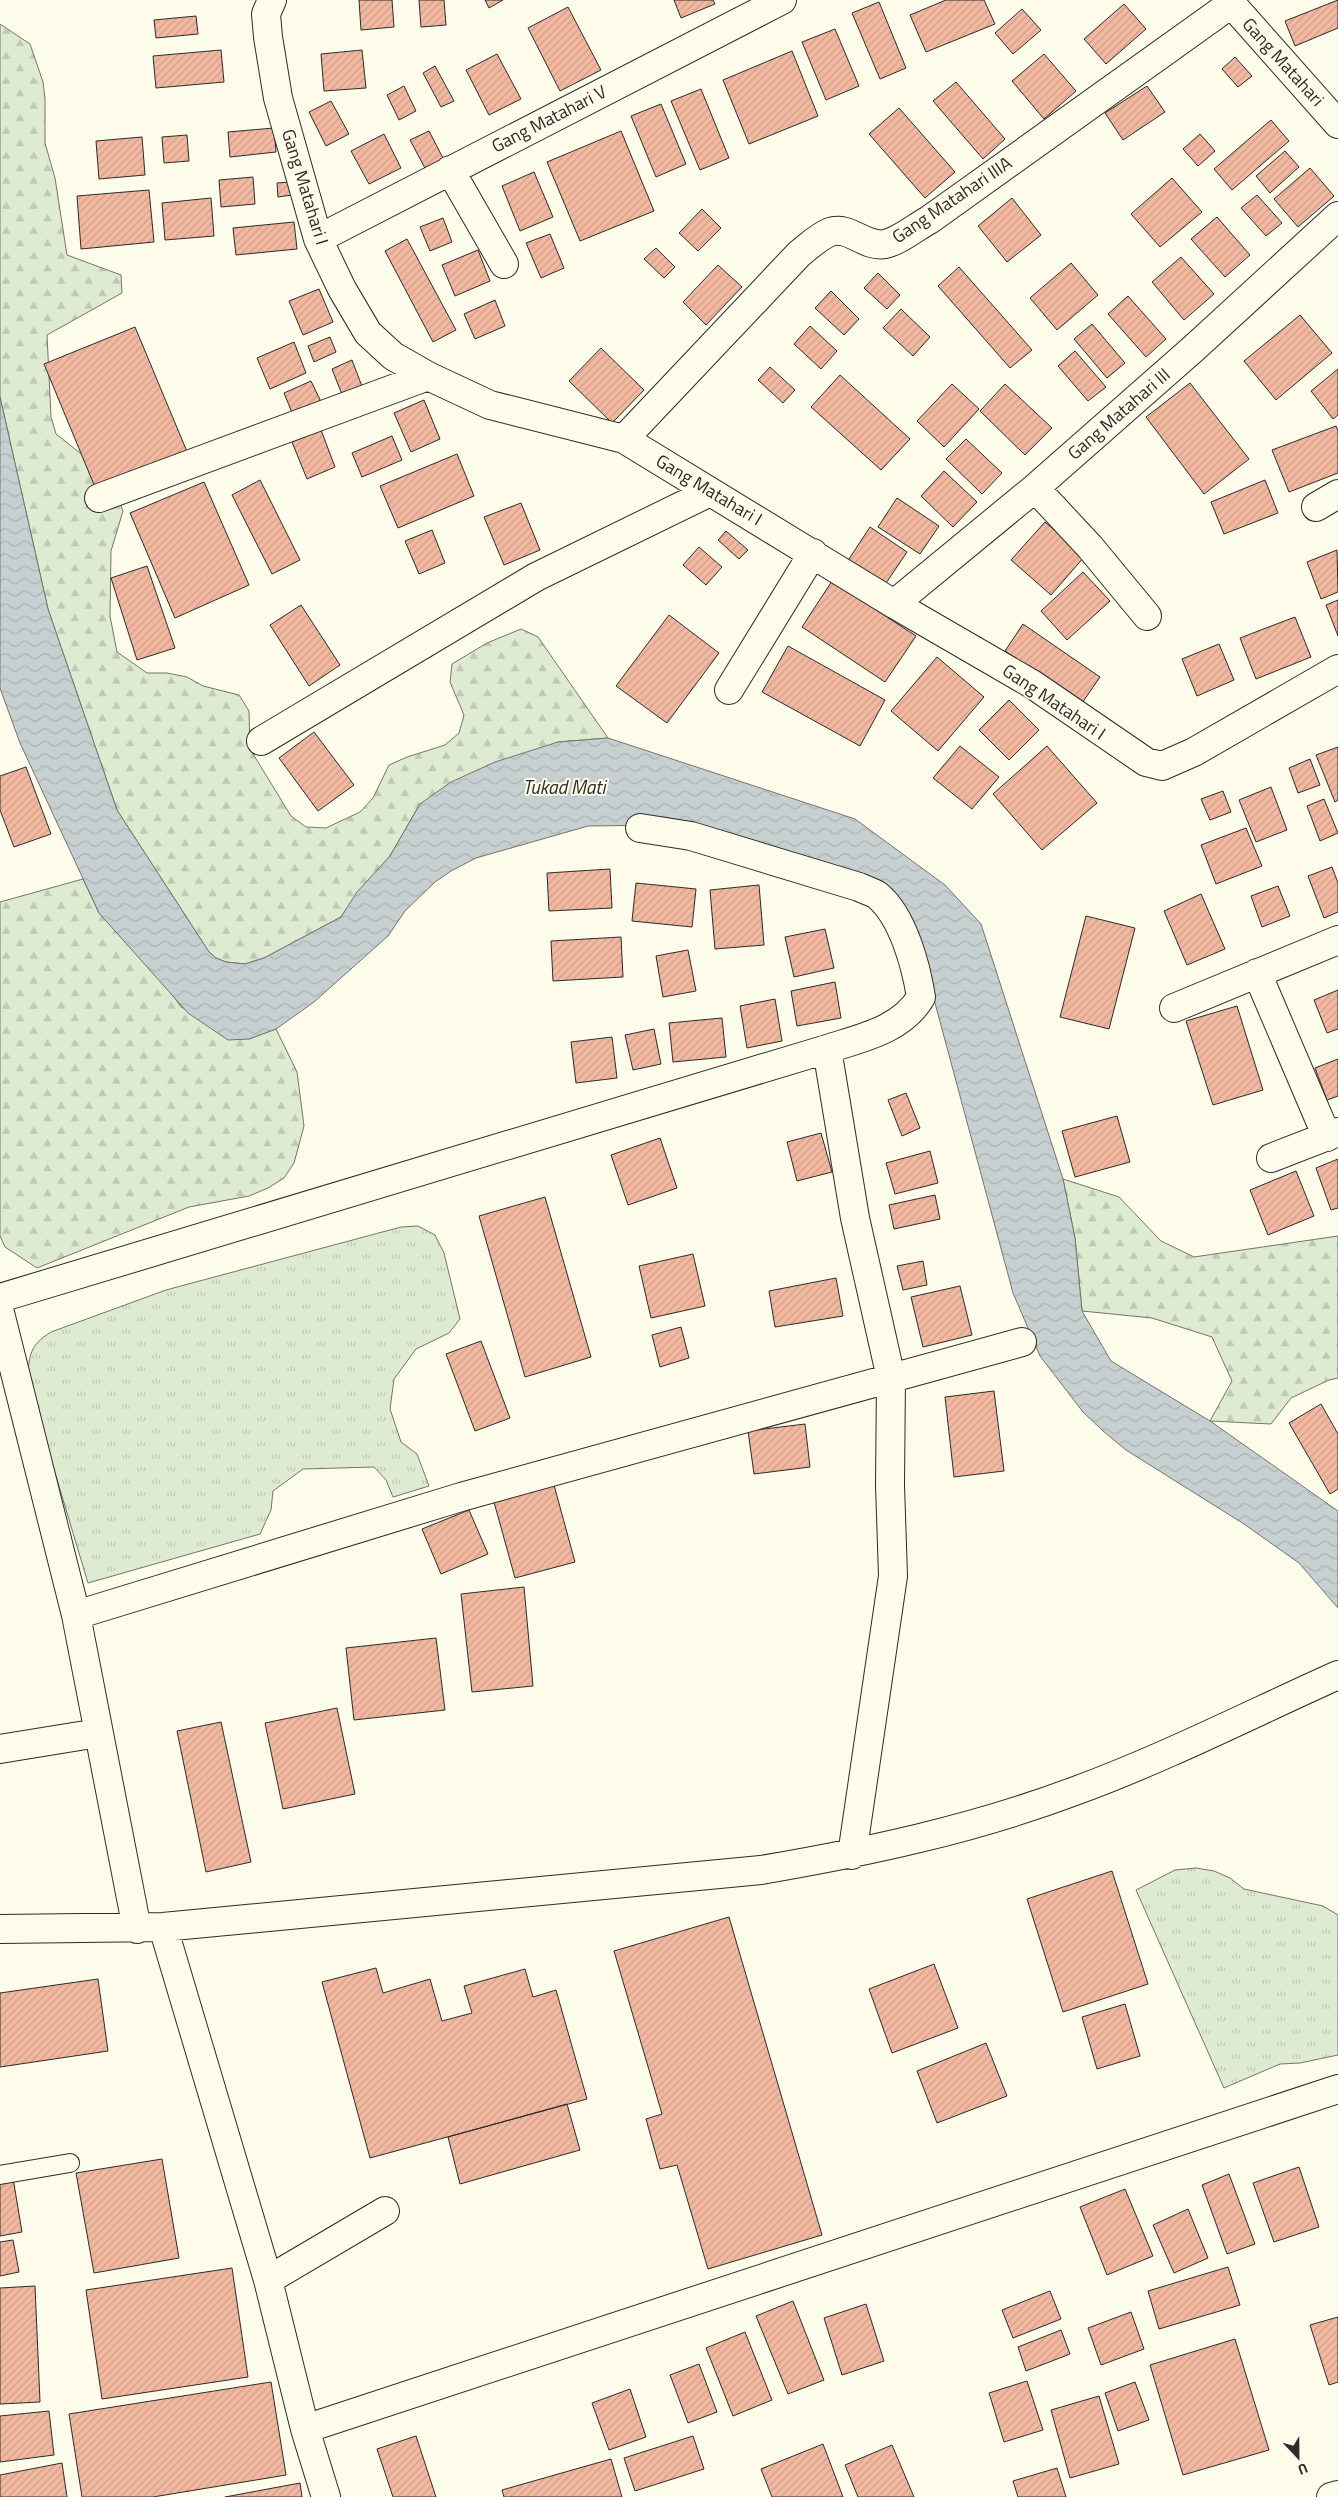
<svg xmlns="http://www.w3.org/2000/svg" width="1338" height="2497" font-family="'Titillium Web',sans-serif">
<style>
.grass{fill:url(#grass-tufts);stroke:#74746e}
.forest{fill:url(#forest-firs);stroke:#74746e}
.water{fill:url(#water-waves);stroke:#74746e}
.building{fill:url(#building-hatch);stroke:#2b2b2b}
.lines{fill:none;stroke-linecap:round;stroke-linejoin:round}
.lane-casing{stroke:#2b2b2b;stroke-width:20}
.street-casing{stroke:#2b2b2b;stroke-width:30}
.lane{stroke:#fdfbea;stroke-width:18}
.street{stroke:#fdfbea;stroke-width:28}
.labels{text-anchor:middle;stroke-width:4;stroke-linejoin:round;paint-order:stroke}
.street-label{font-size:18px;fill:#2b2b2b;stroke:#fdfbea}
.water-label{font-size:19px;font-style:italic;fill:#2b2b2b;stroke:#fdfbea}
</style>
<defs>
<pattern id="grass-tufts" width="24" height="20" patternUnits="userSpaceOnUse" patternTransform="scale(1.25)"><rect width="24" height="20" fill="#deebd1"/><path d="M3 7l-1-3M5 7V3M7 7l1-3M15 17l-1-3M17 17v-4M19 17l1-3" fill="none" stroke="#bfcab4"/></pattern>
<pattern id="forest-firs" width="22" height="20" patternUnits="userSpaceOnUse" patternTransform="scale(1.25)"><rect width="22" height="20" fill="#deebd1"/><path d="M5 1l3.5 6h-7zM16 11l3.5 6h-7z" fill="#bfcab4"/></pattern>
<pattern id="water-waves" width="16" height="10" patternUnits="userSpaceOnUse" patternTransform="scale(1.25)"><rect width="16" height="10" fill="#c7d0d0"/><path d="M0 5q4-4 8 0t8 0" fill="none" stroke="#abb3b3"/></pattern>
<pattern id="building-hatch" width="6" height="6" patternUnits="userSpaceOnUse" patternTransform="scale(1.25)"><rect width="6" height="6" fill="#f2b8a0"/><path d="M-1 1l2-2M0 6l6-6M5 7l2-2" fill="none" stroke="#d09e8a"/></pattern>
</defs>
<rect width="100%" height="100%" fill="#fdfbea"/>
<path class="grass" d="M418,1226l17,9 9,18 16,66 -11,14 -33,16 -22,30 -4,30 11,33 16,12 12,32 -36,11 -7,-17 -12,-13 -71,2 -30,22 -2,19 -11,24 -172,49 -61,-204c3,-25 2,-33 24,-47l115,-42 235,-63z
M1196,1868l18,3 16,7 14,11 79,17 15,9v140l-38,8 -20,1 -56,24 -88,-198 39,-20z"/>
<path class="forest" d="M0,24l30,20 13,38 2,17v44l10,35 12,77 54,20 1,18 -75,42 4,82 5,17 53,42 14,35 -12,40 -1,65 7,36 30,21h20l20,4 16,9 36,9 10,16 1,38 41,67 15,11 20,1 34,-16 13,-14 16,-33 18,-8 38,-12 14,-12 5,-18 -14,-33 2,-18 35,-21 34,-14 17,8 70,101 -50,4 -138,62 -30,52 -32,36 -17,25 -77,41 -19,6 -19,-2 -10,-4 -7,-6 -92,-142 -69,-201 -48,-212z
M83,879l16,34 71,78 11,16 68,32 27,-10 21,43 7,54 -10,37 -10,15 -16,10 -19,8 -60,11 -152,61 -32,-21 -5,-11v-334z
M1063,1179l56,18 42,44 33,16 144,-21v142l-9,2 -38,18 -20,26 -61,-3 22,-40 -20,-44 -60,-19 -70,-7 -7,-73z"/>
<path class="water" d="M0,397l48,212 69,201 92,142 7,6 10,4 19,2 19,-6 77,-41 16,-25 33,-36 30,-52 31,-22 44,-20 63,-20 50,-4 247,81 90,66 36,39 82,255 12,59 7,73 29,50 99,60 128,90v97l-39,-45 -55,-39 -118,-74 -23,-19 -20,-19 -43,-56 -27,-63 -89,-331 -46,-75 -23,-16 -153,-39 -39,-7 -75,1 -112,32 -25,13 -16,11 -30,29 -17,25 -74,66 -38,27 -27,10 -21,1 -40,-27 -89,-100 -79,-170 -20,-55z"/>
<path class="building" d="M359,0h33l2,27 -33,3z
M419,0h25l2,25 -25,2z
M485,0h18l-14,8z
M674,0h39l2,4 -34,14z
M946,0h38l11,24 -69,28 -16,-37z
M1338,0v28l-43,18 -10,-25z
M879,2l27,66 -26,11 -28,-66z
M1124,4l22,25 -40,35 -22,-25z
M568,7l33,63 -41,21 -32,-63z
M1022,9l19,21 -28,24 -18,-21z
M196,16l2,18 -42,4 -2,-18z
M835,29l24,57 -33,14 -24,-58z
M221,50l3,32 -68,6 -3,-32z
M362,50l4,38 -42,3 -3,-37z
M792,51l26,65 -69,28 -26,-64z
M497,54l24,45 -32,16 -23,-45z
M1044,54l32,37 -32,28 -32,-38z
M1235,57l17,19 -14,11 -16,-18z
M435,66l19,35 -13,6 -18,-34z
M956,82l49,57 -22,20 -50,-58z
M404,86l12,25 -17,9 -12,-25z
M1147,86l18,26 -42,28 -18,-27z
M701,89l28,69 -29,12 -29,-69z
M331,101l18,33 -23,12 -17,-34z
M661,104l25,60 -30,13 -25,-61z
M899,108l56,64 -30,26 -56,-64z
M1271,120l18,21 -57,49 -18,-21z
M274,128l2,24 -46,5 -2,-25z
M429,131l15,29 -18,10 -16,-30z
M621,131l33,80 -74,30 -33,-79z
M384,134l17,34 -32,16 -18,-33z
M1200,134l15,17 -17,15 -15,-17z
M187,135l2,26 -25,2 -2,-26z
M142,137l3,38 -46,4 -3,-38z
M1285,151l14,16 -29,26 -14,-17z
M1310,168l24,28 -36,31 -24,-28z
M534,172l19,45 -33,14 -18,-45z
M253,177l2,27 -34,3 -2,-27z
M1172,178l30,34 -42,35 -29,-33z
M291,182l1,13 -14,2 -1,-14z
M149,190l5,52 -73,7 -4,-53z
M1257,195l25,28 -16,13 -25,-28z
M211,198l3,38 -49,4 -3,-37z
M1012,198l29,37 -34,27 -29,-36z
M702,209l19,19 -23,23 -19,-18z
M1217,217l33,38 -25,22 -34,-38z
M443,218l9,24 -22,9 -10,-24z
M294,222l3,27 -61,6 -3,-27z
M550,234l14,34 -23,10 -15,-35z
M407,239l49,91 -23,12 -48,-91z
M656,248l19,19 -11,11 -20,-19z
M478,250l12,31 -35,15 -13,-31z
M1181,257l33,37 -30,26 -32,-38z
M1071,263l27,32 -41,35 -27,-32z
M718,265l24,22 -36,38 -23,-23z
M959,267l73,83 -22,18 -72,-82z
M878,273l22,22 -13,14 -23,-21z
M319,289l14,33 -30,13 -14,-34z
M831,291l28,28 -15,16 -29,-27z
M1128,296l38,43 -20,18 -38,-43z
M495,300l10,26 -30,13 -11,-25z
M901,309l29,28 -17,19 -30,-28z
M1300,315l32,38 -56,47 -32,-39z
M1092,324l33,39 -18,15 -33,-39z
M810,326l27,25 -16,18 -27,-25z
M135,327l53,127 -91,38 -53,-128z
M330,337l6,15 -22,10 -6,-16z
M294,342l12,31 -36,16 -13,-31z
M601,348l43,42 -32,33 -43,-42z
M1075,351l31,36 -18,14 -30,-35z
M352,360l11,29 -20,8 -11,-28z
M770,367l25,23 -12,13 -25,-23z
M1338,369v46l-5,4 -22,-28z
M840,375l70,64 -29,31 -70,-63z
M311,381l11,23 -29,11 -9,-22z
M1190,383l59,76 -45,35 -58,-77z
M952,384l27,25 -35,38 -27,-26z
M1005,384l47,44 -27,27 -45,-44z
M424,400l16,39 -29,13 -17,-39z
M1336,426l2,5v42l-49,19 -17,-42z
M321,430l14,37 -28,12 -15,-37z
M392,436l10,24 -40,17 -10,-24z
M966,439l36,34 -20,21 -36,-35z
M457,454l17,42 -76,32 -18,-42z
M944,471l33,31 -24,25 -32,-31z
M260,480l40,80 -28,14 -40,-79z
M1265,480l13,33 -54,21 -13,-32z
M204,482l45,103 -74,33 -45,-105z
M897,498l42,28 -19,28 -42,-27z
M521,503l19,47 -36,15 -20,-48z
M1045,522l40,34 -34,39 -40,-35z
M870,527l37,25 -23,34 -37,-24z
M432,530l13,33 -26,11 -14,-33z
M726,531l22,19 -9,9 -21,-19z
M699,547l23,20 -16,18 -23,-20z
M1337,550l1,42 -17,7 -14,-37z
M147,566l28,82 -38,12 -26,-82z
M1083,572l27,29 -43,39 -26,-29z
M832,581l84,55 -31,46 -83,-55z
M1338,600v36l-12,-31z
M301,605l39,60 -31,21 -39,-61z
M669,615l50,38 -52,70 -51,-37z
M1295,617l16,40 -55,22 -16,-41z
M1023,624l77,53 -18,26 -77,-52z
M1219,644l15,36 -37,16 -15,-37z
M788,646l97,54 -25,46 -98,-54z
M937,657l47,40 -46,54 -47,-40z
M1009,700l30,30 -30,30 -30,-30z
M314,732l40,53 -36,26 -39,-53z
M960,746l39,31 -27,32 -39,-31z
M1047,746l50,57 -55,47 -49,-56z
M1338,747v53l-3,2 -19,-47z
M1310,759l10,26 -22,8 -9,-25z
M26,767l25,67 -37,13 -14,-37v-34z
M1271,787l16,43 -31,12 -17,-42z
M1223,791l8,21 -21,8 -9,-21z
M1324,799l14,34 -18,8 -13,-35z
M1246,828l16,38 -46,18 -15,-39z
M1332,867l6,16v29l-14,6 -16,-42z
M610,869l2,39 -63,3 -2,-38z
M636,883l60,6 -4,38 -60,-6z
M759,885l5,60 -49,4 -5,-59z
M1278,886l12,30 -28,11 -11,-31z
M1201,894l24,55 -38,16 -23,-54z
M1086,916l49,12 -26,101 -49,-12z
M825,929l9,39 -40,9 -9,-40z
M621,937l2,40 -70,4 -2,-40z
M688,950l8,41 -33,6 -7,-41z
M835,982l6,36 -44,8 -6,-35z
M1338,990v39l-11,4 -13,-33z
M775,999l7,42 -35,7 -7,-42z
M1237,1006l26,84 -50,15 -27,-84z
M722,1018l4,39 -53,5 -4,-39z
M654,1029l7,35 -28,6 -8,-35z
M612,1037l5,41 -41,5 -5,-41z
M1338,1059v37l-11,4 -12,-32z
M906,1093l14,35 -18,8 -14,-36z
M1117,1116l13,46 -55,15 -13,-46z
M821,1133l11,39 -35,9 -10,-39z
M660,1138l17,50 -49,17 -17,-50z
M930,1151l8,32 -43,11 -9,-31z
M1338,1159v49l-7,2 -15,-42z
M1296,1171l18,45 -46,19 -18,-45z
M935,1195l5,24 -46,10 -5,-24z
M545,1197l46,160 -66,20 -46,-161z
M693,1254l12,52 -54,12 -12,-52z
M923,1261l4,24 -24,5 -6,-24z
M836,1278l7,38 -68,11 -6,-36z
M960,1286l12,49 -49,12 -12,-50z
M681,1327l8,31 -29,9 -8,-32z
M481,1341l29,77 -35,13 -29,-77z
M994,1391l10,80 -50,6 -9,-80z
M1321,1404l17,30v55l-8,5 -41,-71z
M805,1424l5,43 -56,7 -6,-43z
M554,1485l21,77 -60,16 -21,-76z
M469,1510l19,44 -47,20 -19,-45z
M524,1587l9,99 -61,6 -11,-98z
M436,1638l9,72 -91,10 -8,-72z
M337,1708l18,86 -72,15 -18,-86z
M221,1722l30,140 -45,10 -29,-141z
M1112,1871l36,113 -85,28 -36,-113z
M729,1917l93,318 -114,34 -31,-104 -17,4 -14,-50 16,-5 -48,-163z
M934,1964l24,64 -66,25 -23,-64z
M376,1968l7,25 47,-14 12,42 30,-8 -8,-27 61,-17 8,28 23,-7 31,109 -217,59 -48,-176z
M98,1979l10,72 -108,16v-74z
M1125,2004l15,52 -43,13 -15,-52z
M986,2043l21,53 -70,27 -20,-52z
M567,2104l13,46 -120,34 -12,-47z
M162,2159l17,99 -85,15 -18,-100z
M1299,2167l20,60 -45,15 -21,-59z
M1229,2174l26,70 -28,10 -25,-69z
M13,2178l9,54 -22,4v-56z
M1125,2189l28,67 -46,19 -27,-68z
M1188,2209l20,49 -34,15 -21,-48z
M13,2240l6,32 -19,4v-34z
M1228,2267l12,38 -81,24 -11,-38z
M232,2268l16,109 -146,22 -16,-109z
M35,2286l5,116 -40,2v-116z
M1050,2291l11,28 -48,19 -11,-28z
M793,2301l31,79 -36,14 -32,-78z
M866,2304l18,57 -42,14 -18,-57z
M1131,2312l13,37 -43,16 -13,-37z
M1338,2317v65l-9,3 -19,-60z
M1061,2330l9,24 -44,17 -8,-24z
M745,2332l27,68 -39,16 -27,-68z
M1235,2339l34,111 -86,25 -33,-110z
M699,2364l18,48 -29,11 -18,-48z
M1027,2381l16,49 -39,12 -15,-49z
M271,2382l15,93 -133,22h-71l-13,-83z
M1135,2382l14,38 -31,11 -13,-38z
M630,2389l16,48 -37,13 -17,-47z
M1099,2396l20,68 -49,14 -19,-68z
M49,2411l5,44 -54,7v-46z
M416,2436l20,61h-43l-16,-48z
M693,2436l11,33 -69,22 -11,-33z
M823,2444l20,53h-71l-11,-28z
M892,2445l22,52h-56l-13,-32z
M611,2459l11,38h-118l-2,-7z
M62,2463l5,34h-67v-22z
M1057,2468l9,29h-48l-5,-16z
M300,2483l2,14h-77z"/>
<g class="lines">
<defs>
<path id="lane" d="M0,2175l70,-12"/>
<path id="street" d="M272,0l-6,14 2,23 10,61 40,141 24,50 26,44 25,23 35,20 62,29 134,34 270,165 138,80 114,78 16,4 32,-14 144,-83
M1228,0l110,124
M450,170l54,94
M318,239l464,-239
M624,439l175,-185c10,-8 19,-17 31,-22 19,-7 35,16 55,12 14,-3 31,-17 44,-24l302,-216
M1035,488l55,59 57,69
M99,498l329,-122
M1316,507l22,-13
M894,604l141,-116 158,-139 145,-133
M729,690l84,-137
M261,741l275,-164 174,-85
M1257,973l70,164
M1174,1008l164,-68
M827,1049l28,169 36,160 -1,107 3,91 -41,279
M1271,1158l67,-26
M0,1298l827,-249c34,-11 75,-19 94,-52 -5,-31 -18,-81 -44,-102 -5,-3 -12,-5 -18,-8l-168,-51 -51,-8
M0,1313l76,302 61,314
M76,1615l385,-118 561,-155
M0,1749l98,-16
M163,1927l105,353
M0,1929l163,-2 598,-57c106,-18 213,-41 314,-79 90,-33 176,-77 263,-116
M305,2429l1033,-340
M326,2497l-21,-68 -37,-149 117,-69
M1331,2497l7,-2"/>
</defs>
<use href="#lane" class="lane-casing"/>
<use href="#street" class="street-casing"/>
<use href="#lane" class="lane"/>
<use href="#street" class="street"/>
</g>
<g class="labels">
<g class="street-label">
<text transform="translate(1283 62) rotate(48)" y="6">Gang Matahari</text>
<text transform="translate(549 119) rotate(-27)" y="6">Gang Matahari V</text>
<text transform="translate(305 187) rotate(73)" y="6">Gang Matahari I</text>
<text transform="translate(952 200) rotate(-34)" y="6">Gang Matahari IIIA</text>
<text transform="translate(1119 414) rotate(-41)" y="6">Gang Matahari III</text>
<text transform="translate(709 490) rotate(31)" y="6">Gang Matahari I</text>
<text transform="translate(1054 702) rotate(34)" y="6">Gang Matahari I</text>
</g>
<g class="water-label">
<text x="564" y="794">Tukad Mati</text>
</g>
</g>
<g transform="translate(1298 2457) rotate(158)" stroke="#fdfbea" stroke-width="4" paint-order="stroke">
<path d="M0-4L9 19L0 12L-9 19Z" fill="#2b2b2b"/>
<text y="-8" font-size="14" font-weight="bold" text-anchor="middle" fill="#2b2b2b">U</text>
</g>
</svg>
